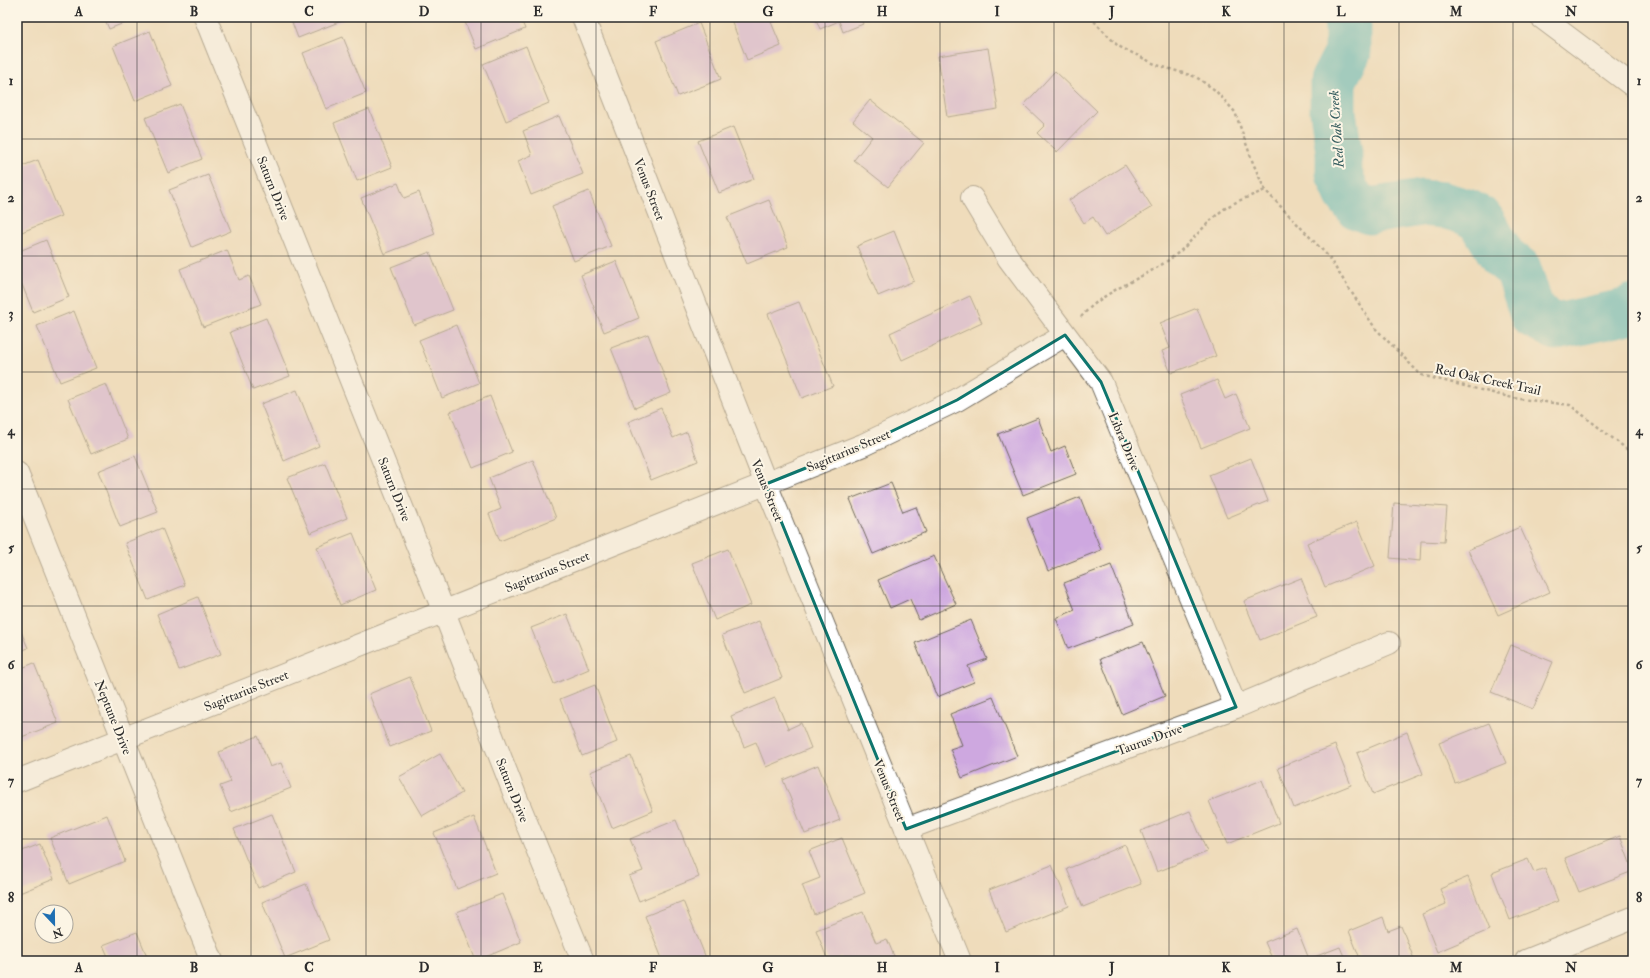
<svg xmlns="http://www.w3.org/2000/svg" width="1650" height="978" font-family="'IM FELL Double Pica',serif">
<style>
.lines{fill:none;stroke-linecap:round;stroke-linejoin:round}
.river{stroke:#46b6be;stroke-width:47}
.building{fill:#cea8e0}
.street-casing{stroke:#70695d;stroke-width:24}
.path{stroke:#70695d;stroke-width:2.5;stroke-dasharray:3 3;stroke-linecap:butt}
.street{stroke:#fff;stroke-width:22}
.marked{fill:none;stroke:#0f766e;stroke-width:3;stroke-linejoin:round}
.grid{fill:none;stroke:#2b2b2b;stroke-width:1;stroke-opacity:0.55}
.labels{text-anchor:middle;stroke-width:4;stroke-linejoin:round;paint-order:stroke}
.street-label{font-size:13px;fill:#2b2b2b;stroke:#fcf5e5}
.water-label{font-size:14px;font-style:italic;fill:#345c5e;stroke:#fcf5e5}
.neatline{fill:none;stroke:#2b2b2b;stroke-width:1.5}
.grid-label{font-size:13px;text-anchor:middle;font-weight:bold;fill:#2b2b2b}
</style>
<rect width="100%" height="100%" fill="#fcf5e5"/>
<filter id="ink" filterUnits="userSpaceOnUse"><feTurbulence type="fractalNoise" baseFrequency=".025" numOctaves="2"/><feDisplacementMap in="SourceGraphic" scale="8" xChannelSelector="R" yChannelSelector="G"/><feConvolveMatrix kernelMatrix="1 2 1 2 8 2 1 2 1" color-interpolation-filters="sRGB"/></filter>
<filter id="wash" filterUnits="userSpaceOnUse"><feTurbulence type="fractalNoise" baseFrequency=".012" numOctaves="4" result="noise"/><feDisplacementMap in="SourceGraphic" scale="16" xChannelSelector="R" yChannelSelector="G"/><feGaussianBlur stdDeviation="0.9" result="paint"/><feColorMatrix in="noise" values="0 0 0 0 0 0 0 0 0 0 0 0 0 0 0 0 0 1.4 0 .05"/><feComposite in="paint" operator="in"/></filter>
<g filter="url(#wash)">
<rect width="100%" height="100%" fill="#efdcbb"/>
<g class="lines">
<path class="river" d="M1346,17l2,9v26l-15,29v31l6,40v22l8,19 10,13 12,5 52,-8 22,2 24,7 14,8 22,37 15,12 15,46 23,12 73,-16 4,-4"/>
</g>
<g id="blocks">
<path class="building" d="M104,17h35l-30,12z
M290,17h53l1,3 -46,18z
M478,17h42l5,12 -49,20 -11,-27z
M730,17h52l-11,5 10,24 -34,14z
M815,17h45l3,7 -20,8 -4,-11 -19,8z
M699,23l22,56 -43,17 -22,-55z
M150,31l22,55 -37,15 -22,-55z
M343,37l23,56 -40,16 -23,-56z
M526,46l23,57 -43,18 -23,-57z
M988,48l10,61 -51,8 -9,-61z
M1055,71l42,40 -40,41 -20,-19 8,-8 -21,-20z
M870,100l54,43 -36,44 -34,-27 18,-23 -19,-16z
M180,104l22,55 -34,14 -23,-55z
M369,109l23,58 -35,14 -23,-58z
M559,116l24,58 -52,21 -13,-34 14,-6 -9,-24z
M733,127l21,52 -35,14 -21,-52z
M38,160l23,56 -44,18v-66z
M1125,165l27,42 -47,29 -12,-19 -9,6 -15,-23z
M208,175l23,56 -39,16 -23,-57z
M398,183l6,15 15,-6 16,42 -51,20 -23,-56z
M589,191l22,55 -37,15 -22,-55z
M769,200l19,47 -41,17 -20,-47z
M894,231l20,50 -36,15 -21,-50z
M46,240l23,57 -36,15 -16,-40v-20z
M227,250l12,30 10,-4 12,28 -58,23 -23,-58z
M430,252l23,58 -39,15 -23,-58z
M616,261l23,57 -35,14 -23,-57z
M970,296l12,27 -80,37 -12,-27z
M799,302l34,84 -31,12 -34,-84z
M1197,308l19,48 -45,17 -9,-22 8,-3 -10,-25z
M74,311l22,57 -36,14 -23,-56z
M266,318l24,58 -37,14 -23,-58z
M456,325l23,58 -37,15 -23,-58z
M648,334l23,59 -36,15 -24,-60z
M1217,380l8,19 11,-5 14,34 -49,20 -21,-53z
M106,384l22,55 -37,15 -23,-55z
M297,390l22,56 -35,15 -23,-57z
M490,396l22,56 -39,16 -23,-56z
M661,408l12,30 14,-6 11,29 -47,19 -23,-58z
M1038,418l13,34 14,-6 11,28 -53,21 -25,-61z
M135,456l23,56 -38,15 -22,-56z
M1251,458l17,43 -41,17 -18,-43z
M533,460l23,58 -56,23 -11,-27 12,-5 -12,-31z
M325,463l22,55 -37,15 -23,-55z
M891,483l12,29 13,-5 10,25 -53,22 -23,-55z
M1080,497l21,53 -53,21 -21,-53z
M1394,503l53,4 -3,35 -23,-1 -1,20 -30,-3z
M1357,522l18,44 -50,21 -18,-44z
M1520,527l30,65 -52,23 -30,-65z
M162,528l23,57 -37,15 -23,-57z
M353,533l23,57 -36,15 -23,-58z
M728,549l23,56 -36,15 -23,-57z
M934,556l22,48 -37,16 -9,-21 -20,9 -12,-28z
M1111,565l23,59 -66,25 -12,-31 19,-8 -11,-27z
M1301,578l16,39 -57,23 -16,-39z
M198,597l23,57 -42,16 -22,-56z
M567,614l22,55 -35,15 -23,-56z
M971,620l16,39 -19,7 6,16 -37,15 -22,-54z
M759,621l23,57 -37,15 -23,-58z
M17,622l11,26 -11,5z
M1143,642l22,54 -43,18 -22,-55z
M1511,645l42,17 -20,47 -42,-17z
M34,663l24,60 -39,15 -2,-4v-64z
M410,677l21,54 -41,16 -21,-53z
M595,685l22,57 -35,14 -22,-57z
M993,697l24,59 -55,22 -12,-29 12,-4 -12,-31z
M775,698l13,31 13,-6 10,25 -45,19 -10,-25 -12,5 -13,-31z
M1489,723l17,40 -51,20 -16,-40z
M1407,732l16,42 -50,20 -16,-41z
M258,736l12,31 11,-4 10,25 -60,24 -11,-26 11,-4 -12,-30z
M1335,745l16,40 -57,23 -16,-40z
M440,754l22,39 -40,23 -23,-39z
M631,756l22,55 -41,17 -22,-56z
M818,765l22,55 -35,14 -22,-54z
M1262,780l17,43 -52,21 -18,-43z
M1190,811l17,41 -50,20 -16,-41z
M272,814l24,58 -38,16 -24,-59z
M107,815l18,46 -56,23 -19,-46z
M474,817l22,56 -39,16 -23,-56z
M676,820l23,57 -60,24 -10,-25 14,-5 -13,-32z
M1620,836l13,35 -54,21 -14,-34z
M842,838l23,55 -51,21 -12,-29 18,-7 -11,-27z
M40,844l14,35 -37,15v-41z
M1125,845l16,39 -58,23 -16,-38z
M1528,859l6,13 11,-4 13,33 -48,19 -18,-47z
M1052,865l17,41 -63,26 -17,-42z
M1468,877l21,53 -52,22 -15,-38 24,-10 -6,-15z
M306,884l23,56 -44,18 -23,-56z
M502,894l19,48 -45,19 -19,-49z
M683,901l23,57 -9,3h-34l-18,-45z
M863,912l13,31 11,-4 9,22h-54l-1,-4 -13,4 -12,-31z
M1383,917l5,14 13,-5 13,33 -5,2h-48l-12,-30z
M1297,929l12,30 31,-12 6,14h-73l-8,-19z
M137,932l12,29h-39l-7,-16z"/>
</g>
</g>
<g filter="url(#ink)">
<use href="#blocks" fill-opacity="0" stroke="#70695d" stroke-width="1"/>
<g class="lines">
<defs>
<path id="street" d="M205,17l239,595 71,183 68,166
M583,17l183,467 194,477
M1541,17l92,69
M972,198l37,61 92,123 135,325
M17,473l195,488
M17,781l846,-336 94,-45 108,-65
M906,829l330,-122 153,-64
M1526,961l107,-43"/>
</defs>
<use href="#street" class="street-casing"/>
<path class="path" d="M1090,17l28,29 39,19 39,12 19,13 20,22 18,51 12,27 62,65 48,73 46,47 92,23 57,7 63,49
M1081,317c24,-28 60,-37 89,-58 18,-12 35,-36 54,-50 11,-8 28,-13 41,-19"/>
<use href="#street" class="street"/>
</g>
</g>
<path d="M0 0H1650V978H0ZM1065,335l36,47 135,325 -330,122 -140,-345 97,-39 94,-45z" fill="#efdcbb" fill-opacity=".55" fill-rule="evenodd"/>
<path class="marked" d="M1065,335l36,47 135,325 -330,122 -140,-345 97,-39 94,-45z"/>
<path class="grid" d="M137,17v944M251,17v944M366,17v944M481,17v944M596,17v944M710,17v944M825,17v944M940,17v944M1054,17v944M1169,17v944M1284,17v944M1399,17v944M1513,17v944M17,139h1616M17,256h1616M17,372h1616M17,489h1616M17,606h1616M17,722h1616M17,839h1616"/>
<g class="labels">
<g class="street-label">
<text transform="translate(274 188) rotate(68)" y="5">Saturn Drive</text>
<text transform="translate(650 189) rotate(69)" y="5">Venus Street</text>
<text transform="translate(1488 379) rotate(12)" y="5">Red Oak Creek Trail</text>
<text transform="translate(1125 441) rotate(67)" y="5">Libra Drive</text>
<text transform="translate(848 450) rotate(-23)" y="5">Sagittarius Street</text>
<text transform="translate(395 489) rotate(68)" y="5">Saturn Drive</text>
<text transform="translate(768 490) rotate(68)" y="5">Venus Street</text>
<text transform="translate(547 571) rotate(-22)" y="5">Sagittarius Street</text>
<text transform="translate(246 690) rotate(-22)" y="5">Sagittarius Street</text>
<text transform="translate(114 717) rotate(68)" y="5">Neptune Drive</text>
<text transform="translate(1149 739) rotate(-20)" y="5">Taurus Drive</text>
<text transform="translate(513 790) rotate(68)" y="5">Saturn Drive</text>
<text transform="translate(890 790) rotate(68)" y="5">Venus Street</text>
</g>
<g class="water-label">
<text transform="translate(1336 129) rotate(-94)" y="5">Red Oak Creek</text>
</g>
</g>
<rect width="1650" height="978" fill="none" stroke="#fcf5e5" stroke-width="44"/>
<g transform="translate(54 924) rotate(158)"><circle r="19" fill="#fcf5e5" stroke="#a8a49b"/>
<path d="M0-3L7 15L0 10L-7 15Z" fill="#1f6fb2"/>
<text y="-6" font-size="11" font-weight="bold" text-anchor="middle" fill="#2b2b2b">N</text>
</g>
<rect x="22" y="22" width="1606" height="934" class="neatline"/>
<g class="grid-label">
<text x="79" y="16">A</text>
<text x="194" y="16">B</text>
<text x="309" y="16">C</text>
<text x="424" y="16">D</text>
<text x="538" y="16">E</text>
<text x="653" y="16">F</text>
<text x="768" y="16">G</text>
<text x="882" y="16">H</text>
<text x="997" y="16">I</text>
<text x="1112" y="16">J</text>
<text x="1226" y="16">K</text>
<text x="1341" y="16">L</text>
<text x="1456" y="16">M</text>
<text x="1571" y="16">N</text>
<text x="11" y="85">1</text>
<text x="1639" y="85">1</text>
<text x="11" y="202">2</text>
<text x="1639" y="202">2</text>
<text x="11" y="318">3</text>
<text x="1639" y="318">3</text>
<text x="11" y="435">4</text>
<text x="1639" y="435">4</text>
<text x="11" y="552">5</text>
<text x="1639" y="552">5</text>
<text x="11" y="669">6</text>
<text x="1639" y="669">6</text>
<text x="11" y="785">7</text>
<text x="1639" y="785">7</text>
<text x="11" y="902">8</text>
<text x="1639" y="902">8</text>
<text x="79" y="972">A</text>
<text x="194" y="972">B</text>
<text x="309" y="972">C</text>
<text x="424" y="972">D</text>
<text x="538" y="972">E</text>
<text x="653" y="972">F</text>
<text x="768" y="972">G</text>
<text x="882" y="972">H</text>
<text x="997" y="972">I</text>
<text x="1112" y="972">J</text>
<text x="1226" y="972">K</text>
<text x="1341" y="972">L</text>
<text x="1456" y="972">M</text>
<text x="1571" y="972">N</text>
</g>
</svg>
